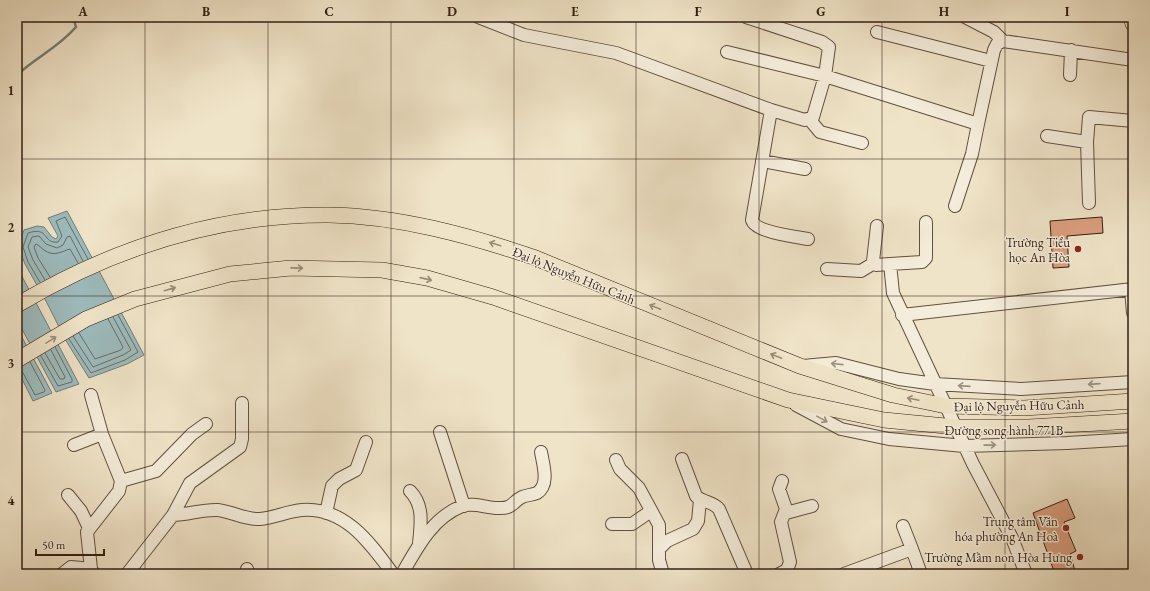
<svg xmlns="http://www.w3.org/2000/svg" width="1150" height="591" font-family="'EB Garamond',serif">
<style>
.water{fill:#9dbcbe;stroke:#727d7a}
.lines{fill:none;stroke-linecap:round;stroke-linejoin:round}
.shore{stroke:#686d68;stroke-width:1}
.stream{stroke:#727d7a;stroke-width:2.5}
.building{fill:#dc9e7e;stroke:#321e13}
.minor-casing{stroke:#625040;stroke-width:14}
.major-casing{stroke:#321e13;stroke-width:16}
.minor{stroke:#f5eddb;stroke-width:12}
.major{stroke:#f0e4c8;stroke-width:15}
.oneway{stroke:#9a8b77}
.oneway2{stroke:#9d9081}
.grid{fill:none;stroke:#321e13;stroke-width:1;stroke-opacity:0.55}
.poi-dot{fill:#8f2418;stroke:#f5eddb;stroke-width:1.5}
.labels{text-anchor:middle;stroke-width:3;stroke-linejoin:round;paint-order:stroke}
.poi-label{font-size:13px;fill:#321e13;stroke:#f5eddb;text-anchor:end}
.street-label{font-size:13px;fill:#321e13;stroke:#f5eddb}
.neatline{fill:none;stroke:#321e13;stroke-width:1.5}
.grid-label{font-size:13px;text-anchor:middle;font-weight:bold;fill:#321e13}
</style>
<rect width="100%" height="100%" fill="#f0e4c8"/>
<filter id="stains"><feTurbulence type="fractalNoise" baseFrequency=".005" numOctaves="4"/><feColorMatrix values="0 0 0 0 .2 0 0 0 0 .09 0 0 0 0 .02 0 0 0 .5 -.17"/></filter>
<radialGradient id="worn" r=".72"><stop offset=".6" stop-color="#630" stop-opacity="0"/><stop offset="1" stop-color="#630" stop-opacity=".3"/></radialGradient>
<path class="water" d="M67,211l77,144 -17,9 -38,14 -24,-39 -19,-38 -21,-37 -7,-18 6,-16 13,-4 7,1 8,10 4,2 2,-3 -10,-18z
M17,267l62,117 -23,8 -39,-72z
M17,328l35,65 -19,8 -16,-32z"/>
<g class="lines">
<path class="shore" d="M50,277l-12,-19 -4,-11 2,-3c3,1 5,4 8,6 10,7 16,2 26,-1l8,14
M45,280l-12,-20 -5,-13 4,-10 7,-1 7,8 11,4 6,-3 4,-8 3,-1 13,25
M40,282l-12,-20 -5,-15 5,-14c22,-7 14,11 30,9l4,-6 -6,-15 9,-4 23,42
M79,333l16,26 26,-9 2,-3 -15,-28
M73,336l20,31 30,-12 8,-5 -18,-33
M69,339l22,34 34,-13 13,-8 -20,-37
M45,353l15,26h4l1,-2 -14,-27
M41,356l17,30 14,-4v-3l-17,-32
M17,369l5,2 13,24 9,-3 1,-2 -15,-28"/>
<path class="stream" d="M17,75c19,-18 41,-27 59,-48l-3,-10"/>
</g>
<path class="building" d="M1102,217l1,16 -36,3 2,31 -16,1 -3,-47z
M1067,499l8,19 -11,4 12,29 -6,3 6,20h-21l-22,-61z"/>
<g class="lines">
<defs>
<path id="minor" d="M478,17l46,18 92,18 155,57 34,10 8,-3 12,-41 4,-29 -7,-5 -76,-25
M965,17l29,15 9,9
M877,32l114,29
M727,52l98,24 153,48 16,-74 3,-6 6,-3 130,19
M1070,75l1,-25
M771,110l-19,110c3,12 44,17 56,19
M810,120l10,12 42,11
M1047,136l40,6
M762,161l43,8
M1089,203l-2,-61 2,-25 44,4
M955,206l17,-52 6,-30
M926,222v36l-4,4 -32,2 3,29 80,171 39,74 14,36
M877,226l-4,35 3,4 14,-1
M827,269l34,2 13,-8
M1131,289l2,24
M902,315l231,-26
M803,366l33,-3 63,16 36,5 86,5 112,-7
M91,395l11,39 19,47 -2,10 -32,41 4,37 3,5
M796,405l45,24 48,10 75,7 103,-3 66,-4
M440,432l24,74
M74,445l28,-11
M682,459l14,37c7,7 17,5 23,13l28,65
M616,460l4,9 19,19 20,37v35l4,14
M121,481l35,-10 36,-37 14,-10
M410,491c14,14 11,33 9,52
M68,495l13,16 8,17
M326,513l6,-27 7,-7 17,-9 10,-28
M786,513l26,-7
M173,515c15,0 30,-6 45,-5 15,2 28,10 42,9 14,-1 28,-8 42,-9 43,-3 68,33 91,64
M612,524h20l19,-13
M903,526l9,23
M660,548l7,-7 26,-12 5,-8 2,-21
M247,569l2,5
M62,574l9,-7 20,2
M127,574l46,-59 17,-32 50,-36 2,-8v-36
M402,574c15,-26 30,-56 60,-68 12,-4 24,2 36,2 15,1 14,-6 24,-11 5,-2 10,-2 15,-4 13,-8 6,-29 4,-41
M779,574l8,-4 3,-8 -9,-40 5,-13 -7,-20 3,-8
M844,574l68,-25 9,25"/>
<path id="major" d="M1131,17l2,7
M17,305c96,-57 200,-91 312,-90 69,1 139,20 204,42l267,109 93,29 53,11 78,2 109,-7
M17,360l69,-41 49,-20 95,-25 61,-6 91,2 45,8 66,19 295,103 96,20 72,7h73l104,-6"/>
</defs>
<use href="#minor" class="minor-casing"/>
<use href="#major" class="major-casing"/>
<use href="#minor" class="minor"/>
<use href="#major" class="major"/>
</g>
<defs><path id="oneway-shaft" d="M-6 0H5M1.5-3L5.5 0L1.5 3" fill="none" stroke-width="1.6" stroke-linecap="round" stroke-linejoin="round"/></defs>
<g class="oneway">
<use href="#oneway-shaft" transform="translate(495 244) rotate(-163)"/>
<use href="#oneway-shaft" transform="translate(297 268) rotate(1)"/>
<use href="#oneway-shaft" transform="translate(426 279) rotate(13)"/>
<use href="#oneway-shaft" transform="translate(170 289) rotate(-16)"/>
<use href="#oneway-shaft" transform="translate(655 307) rotate(-158)"/>
<use href="#oneway-shaft" transform="translate(51 340) rotate(-31)"/>
<use href="#oneway-shaft" transform="translate(776 356) rotate(-158)"/>
<use href="#oneway-shaft" transform="translate(913 399) rotate(-168)"/>
</g>
<g class="oneway2">
<use href="#oneway-shaft" transform="translate(837 364) rotate(-174)"/>
<use href="#oneway-shaft" transform="translate(1094 384) rotate(176)"/>
<use href="#oneway-shaft" transform="translate(964 386) rotate(-176)"/>
<use href="#oneway-shaft" transform="translate(822 419) rotate(29)"/>
<use href="#oneway-shaft" transform="translate(990 445) rotate(-1)"/>
</g>
<path class="grid" d="M145,17v557M268,17v557M391,17v557M514,17v557M636,17v557M759,17v557M882,17v557M1005,17v557M17,159h1116M17,296h1116M17,432h1116"/>
<g class="poi-dot">
<circle cx="1078" cy="249" r="4"/>
<circle cx="1066" cy="528" r="4"/>
<circle cx="1080" cy="557" r="4"/>
</g>
<g class="labels">
<g class="poi-label">
<text x="1070" y="247">Trường Tiểu<tspan x="1070" dy="15">học An Hòa</tspan></text>
<text x="1058" y="526">Trung tâm Văn<tspan x="1058" dy="15">hóa phường An Hoà</tspan></text>
<text x="1072" y="562">Trường Mầm non Hòa Hưng</text>
</g>
<g class="street-label">
<text transform="translate(574 275) rotate(22)" y="5">Đại lộ Nguyễn Hữu Cảnh</text>
<text transform="translate(1019 405) rotate(-1)" y="5">Đại lộ Nguyễn Hữu Cảnh</text>
<text x="1004" y="435">Đường song hành 771B</text>
</g>
</g>
<rect width="1150" height="591" fill="none" stroke="#f0e4c8" stroke-width="44"/>
<path d="M36 549v6h68v-6" fill="none" stroke="#321e13" stroke-width="2"/>
<text x="42" y="549" font-size="12" fill="#321e13" stroke="#f5eddb" stroke-width="3" paint-order="stroke">50 m</text>
<rect x="22" y="22" width="1106" height="547" class="neatline"/>
<g class="grid-label">
<text x="83" y="16">A</text>
<text x="206" y="16">B</text>
<text x="329" y="16">C</text>
<text x="452" y="16">D</text>
<text x="575" y="16">E</text>
<text x="698" y="16">F</text>
<text x="821" y="16">G</text>
<text x="944" y="16">H</text>
<text x="1067" y="16">I</text>
<text x="11" y="95">1</text>
<text x="11" y="232">2</text>
<text x="11" y="368">3</text>
<text x="11" y="505">4</text>
</g>
<rect width="100%" height="100%" filter="url(#stains)"/>
<rect width="100%" height="100%" fill="url(#worn)"/>
</svg>
